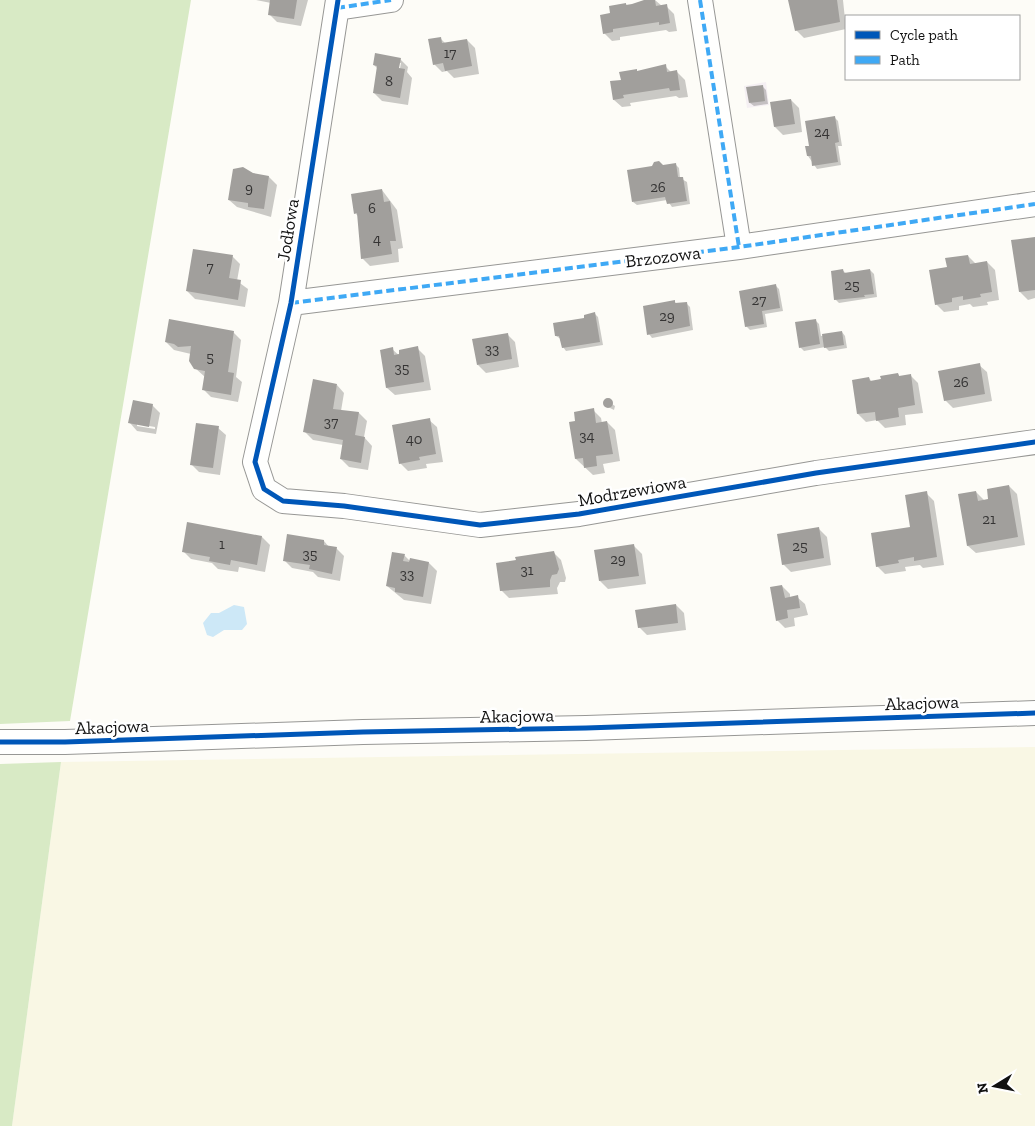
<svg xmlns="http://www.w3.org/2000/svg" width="1035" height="1126" font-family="'Zilla Slab',serif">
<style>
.industrial{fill:#f5f0f3}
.farmland{fill:#f9f7e4}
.forest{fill:#d8eac5}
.water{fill:#cde8f7}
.shadow{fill:#0003;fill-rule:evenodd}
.building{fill:#a19f9c}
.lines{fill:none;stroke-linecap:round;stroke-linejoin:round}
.street-casing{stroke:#979795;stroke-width:26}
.street{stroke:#fffffe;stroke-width:24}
.quiet{stroke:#3fa9f5;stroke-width:4;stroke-dasharray:8 4;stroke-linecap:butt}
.cycleway-casing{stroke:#fff;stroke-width:8}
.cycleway{stroke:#0057b8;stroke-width:5}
.labels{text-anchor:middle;stroke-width:5;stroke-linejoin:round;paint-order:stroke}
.number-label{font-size:15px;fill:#353434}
.street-label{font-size:18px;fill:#111;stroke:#fff}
</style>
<rect width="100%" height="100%" fill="#fdfcf7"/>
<path class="industrial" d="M766,82l3,23 -22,3 -3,-22z"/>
<path class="farmland" d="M1035,747v379h-1023l49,-364z"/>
<path class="forest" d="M0,0h191l-121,721 -70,3z
M61,762l-49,364h-12v-362z"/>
<path class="water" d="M234,605l10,2 3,17 -5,6h-18l-11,7 -6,-2 -4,-12 8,-10h8z"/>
<path class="shadow" d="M256,0h52l-7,26 -24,-4 -8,-8 2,-11z
M655,0l7,6h4l8,8 3,17 -8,1 -3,-2 -46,7v3l-8,1 -8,-8 8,-19 14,-10 2,2z
M790,0h53l3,29 -42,9 -8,-8z
M440,38l6,6 21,-4 8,8 4,26 -25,4 -7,-7 -5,1 -8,-8z
M400,59l8,8 -1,5 5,6 -4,27 -26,-4 -8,-8 4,-24 -4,-4zM398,63h3l-2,11z
M665,66l7,7 5,-1 8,8 3,17 -9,1 -3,-2 -46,7 1,3 -9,1 -8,-7 8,-19z
M762,86l4,4 2,14 -14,2 -4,-3z
M791,100l8,8 3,24 -19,3 -8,-8 -3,-24z
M834,117l4,4 4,25h-4l3,19 -24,4 -9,-13z
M675,164l4,4 1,10 7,4 3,22 -18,3 -5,-7 -30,5 -4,-3z
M253,174l16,3 8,8 -6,32 -34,-10 -8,-7z
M382,190l15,20 6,38 -5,1 1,13 -29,4 -8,-8 -3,-41 -4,-4z
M1035,238v60l-7,2 -8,-8z
M232,256l8,8 -3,17 11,8 -3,18 -50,-8 -8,-8z
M968,256l8,8 11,-2 8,8 4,30 -12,2 1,3 -15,2 -3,-3 -11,2v4l-15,2 -8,-8 12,-36z
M842,270l5,4 23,-4 4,4 3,23 -38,6 -4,-4z
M776,286l3,3 4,22 -18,3 2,13 -17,3 -4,-4z
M675,302l2,2 9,-1 4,4 3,23 -41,8 -3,-4z
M595,314l3,3 5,28 -37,6 -3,-4 -2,-8 -5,-3z
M815,320l4,4 2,12 21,-4 3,4 2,12 -18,3 -4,-4 -21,4 -4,-4z
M233,332l8,8 -5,37 6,5 -4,20 -27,-5 -8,-8 2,-12 -10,-9 -4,-14 -17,-4 -8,-8z
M507,334l8,8 4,25 -33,6 -8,-8z
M417,348l8,8 6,34 -36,5 -8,-7 5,-39 9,8z
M979,365l8,7 5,29 -39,7 -8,-8z
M898,374l2,3 10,-2 8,8 5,30 -18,2 1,10 -21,3 -8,-8 -11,2 -8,-8 11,-36 3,4z
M337,385l7,8 -3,18 18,2 8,8 -3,16 8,9 -4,24 -19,-3 -8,-8 2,-14 -30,-5 -8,-8z
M606,400l9,6 -1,4 -10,-5z
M152,405l8,8 -4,21 -19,-3 -7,-8zM137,424l18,3v2l-18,-3z
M593,410l8,8 1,5 5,-1 8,8 5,31 -17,3 2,9 -12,2 -17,-16 1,-37z
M429,420l8,7 6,35 -17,2 1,4 -19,3 -8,-8z
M218,428l8,7 -6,40 -21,-3 -8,-8z
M1009,486l8,8 8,51 -49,8 -8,-7 8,-54 8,8h6z
M926,493l8,8 10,64 -21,3 -3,-3 -15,2 1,4 -21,3 -8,-8 35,-38z
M819,529l8,8 4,28 -40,7 -8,-8z
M262,537l8,8 -5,27 -26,-5 -1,5 -20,-3 -6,-6 -21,-4 -8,-8z
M324,541l5,6 7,1 8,8 -4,25 -22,-4 -5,-5 -21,-4 -8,-8z
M634,546l8,8 4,30 -38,5 -8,-8z
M553,552l8,8 5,18 -1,4h-5l-3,6 1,6 -49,4 -8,-8z
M404,555l7,7 18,1 8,8 -6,33 -27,-4 -17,-14z
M782,586l8,8v4l7,-1 8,7 3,11 -14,3 1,8 -10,2 -8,-8z
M676,605l8,8 2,17 -39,5 -8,-8z"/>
<path class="building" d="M270,0h27l-3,19 -26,-4z
M644,0h11l1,6 11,-2 3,19 -11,2v-3l-46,7v3l-10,2 -3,-19 10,-2 -1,-7 17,-3v2l6,-1z
M788,0h49l3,22 -45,9z
M441,37l1,6 25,-4 5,27 -27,5 -2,-8 -10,2 -5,-26z
M375,53l26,5 -2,10 6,1 -5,29 -27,-5 4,-27 -4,-1z
M666,64l1,8 10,-2 3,20 -10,1 -1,-3 -46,7 1,3 -11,2 -3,-19 11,-1 -2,-8 18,-3v2z
M763,85l2,16 -16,2 -3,-16z
M791,99l4,25 -21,3 -4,-25z
M835,116l4,26 -4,1 3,19 -26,4 -1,-10h-4l-2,-10h4l-4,-25z
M659,161l4,4 13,-2 2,14h5l4,24 -20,3 -2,-7 -33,5 -5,-32 25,-4 2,-4z
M243,167l10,6 16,3 -5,33 -16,-2v-4l-20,-3 5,-31z
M382,189l2,13 6,-1 6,40h-6l2,13 -31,5 -4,-46 -3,1 -3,-20z
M1035,237v53l-16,2 -8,-52z
M193,249l40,6 -4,23 12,2 -3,20 -52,-9z
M968,255l2,9 17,-3 5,31 -12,2 1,3 -18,3v-4l-11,2v4l-17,3 -6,-35 18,-3 -2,-9z
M843,269l1,4 26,-4 4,25 -10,1 1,2 -31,3 -3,-29z
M776,284l4,24 -18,3 2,13 -19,3 -6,-36z
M675,300v3l12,-1 3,24 -43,9 -4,-29z
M595,312l5,30 -38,6 -3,-12h-4l-2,-13 31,-5v-3z
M169,319l65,12 -6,41 6,1 -3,22 -29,-5 3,-19 -11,-2 -5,-8 2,-15 -13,1 -4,-3 -9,-2z
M816,319l4,25 -21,4 -4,-26z
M842,331l2,14 -20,3 -2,-14z
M508,333l4,26 -35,6 -5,-26z
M418,346l6,36 -38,6 -6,-38 13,-3 1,8 5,-1v-4z
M980,363l5,31 -41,7 -6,-30z
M898,373l1,3 12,-2 4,31 -17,3 1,9 -23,4 -1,-9 -18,2 -5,-34 17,-3 1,4 11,-2 -1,-3z
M313,379l24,5 -4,25 26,3 -4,23 10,2 -4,26 -21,-4 3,-19 -40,-8z
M603 403a5 5 0 1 1 10 0a5 5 0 1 1-10 0Z
M133,400l20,4 -4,23 -21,-4z
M594,408l2,15 11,-2 6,33 -17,2 1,10 -13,2 -1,-10 -8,1 -6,-37 6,-1 -1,-9z
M430,418l6,36 -17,3 1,3 -21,4 -7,-39z
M196,423l23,3 -6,42 -23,-3z
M1009,485l9,52 -51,9 -9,-52 18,-3 2,10 10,-2 -1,-10z
M927,491l10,66 -23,4v-4l-16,3 1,3 -23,4 -5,-34 39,-6 -5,-32z
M187,522l75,14 -5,29 -26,-5 -1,5 -21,-4 1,-4 -28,-5z
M819,527l5,31 -42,7 -5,-31z
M287,534l37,6v5l13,2 -5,27 -23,-5 1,-4 -27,-4z
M634,544l5,32 -40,5 -5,-31z
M554,551l5,18 -2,5 -5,1 -2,5v7l-50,4 -4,-28 20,-3 -1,-3z
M392,552l13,2 -2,7 6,1 1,-4 19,4 -6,35 -28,-5v-4l-9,-2z
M782,585l3,13 13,-3 2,13 -13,2 1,8 -12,3 -6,-34z
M676,604l2,19 -40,5 -3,-18z"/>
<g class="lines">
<defs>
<path id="street" d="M338,0l-47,303 -36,159 9,27 19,12 61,5 136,19 99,-11 237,-41 219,-31
M700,0l39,247
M337,8l54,-8
M291,303l448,-56 296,-43
M0,742h65l298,-10 223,-4 449,-15"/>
</defs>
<use href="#street" class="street-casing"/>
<use href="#street" class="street"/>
<path class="quiet" d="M700,0l39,247
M337,8l54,-8
M291,303l448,-56 296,-43"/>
<defs>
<path id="cycleway" d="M338,0l-47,303 -36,159 9,27 19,12 61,5 136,19 99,-11 237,-41 219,-31
M0,742h65l298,-10 223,-4 449,-15"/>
</defs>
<use href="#cycleway" class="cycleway-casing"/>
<use href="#cycleway" class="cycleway"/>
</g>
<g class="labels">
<g class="number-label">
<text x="450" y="58">17</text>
<text x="389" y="86">8</text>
<text x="822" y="137">24</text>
<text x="658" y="192">26</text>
<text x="249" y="193">9</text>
<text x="372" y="213">6</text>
<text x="377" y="244">4</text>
<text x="210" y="272">7</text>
<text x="852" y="290">25</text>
<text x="759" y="305">27</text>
<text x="667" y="321">29</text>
<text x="492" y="354">33</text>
<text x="210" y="362">5</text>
<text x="402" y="373">35</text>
<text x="961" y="387">26</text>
<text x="331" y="427">37</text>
<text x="587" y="441">34</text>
<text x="414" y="444">40</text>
<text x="989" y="524">21</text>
<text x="222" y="549">1</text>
<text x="800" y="551">25</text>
<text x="310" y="559">35</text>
<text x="618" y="564">29</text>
<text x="527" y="575">31</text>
<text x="407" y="579">33</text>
</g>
<g class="street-label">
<text transform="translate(288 230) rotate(-81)" y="6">Jodłowa</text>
<text transform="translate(663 257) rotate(-7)" y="6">Brzozowa</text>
<text transform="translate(632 491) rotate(-10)" y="6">Modrzewiowa</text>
<text transform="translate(922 703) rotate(-2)" y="6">Akacjowa</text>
<text transform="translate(517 716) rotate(-1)" y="6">Akacjowa</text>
<text transform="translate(112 727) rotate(-2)" y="6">Akacjowa</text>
</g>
</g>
<rect x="845" y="15" width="175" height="65" fill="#ffffff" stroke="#a0a0a0"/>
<rect x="855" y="31" width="25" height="8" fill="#0057b8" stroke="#a0a0a0"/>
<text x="890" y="40" font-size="15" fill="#111111">Cycle path</text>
<rect x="855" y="56" width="25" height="8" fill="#3fa9f5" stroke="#a0a0a0"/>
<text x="890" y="65" font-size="15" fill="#111111">Path</text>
<g transform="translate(995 1086) rotate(260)" stroke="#ffffff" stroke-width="4" paint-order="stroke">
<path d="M0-4L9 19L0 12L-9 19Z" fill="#111111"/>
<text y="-8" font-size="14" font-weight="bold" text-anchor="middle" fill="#111111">N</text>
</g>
</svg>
